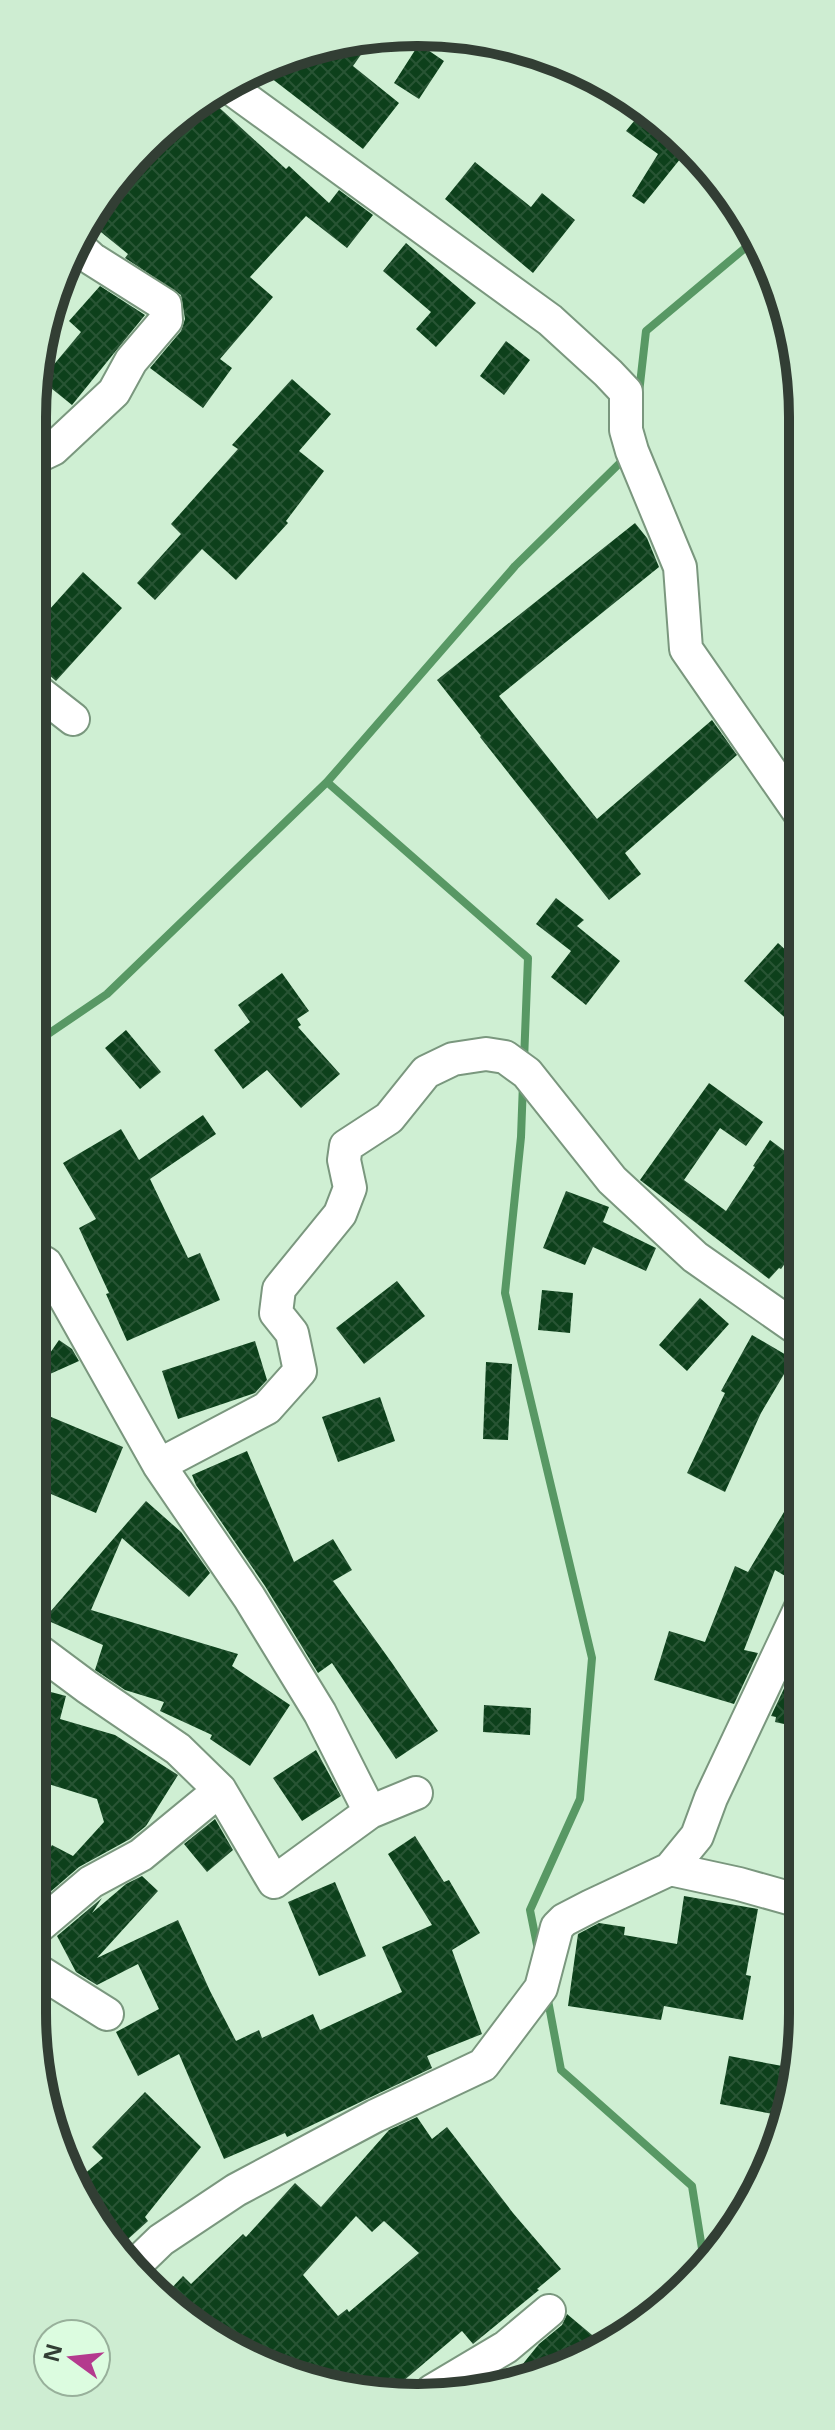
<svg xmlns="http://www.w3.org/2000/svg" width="835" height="2430" font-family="'Noto Sans',sans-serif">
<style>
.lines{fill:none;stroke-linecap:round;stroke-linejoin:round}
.stream{stroke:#589864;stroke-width:8}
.building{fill:url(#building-cross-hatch);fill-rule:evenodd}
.street-casing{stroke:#7a977e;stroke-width:36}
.street{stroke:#fff;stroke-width:32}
.rim{fill:none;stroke:#323e34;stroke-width:10}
</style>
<defs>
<pattern id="building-cross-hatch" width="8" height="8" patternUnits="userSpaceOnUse" patternTransform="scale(2)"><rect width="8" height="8" fill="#0d401b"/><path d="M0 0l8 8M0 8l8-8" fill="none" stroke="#285434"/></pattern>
</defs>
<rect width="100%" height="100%" fill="#cfefd3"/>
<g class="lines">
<path class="stream" d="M639,393l7,-62 111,-93
M327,782l201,176 -4,103
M32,1045l75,-51 220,-212 188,-216 112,-110
M523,1083l-2,54 -16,156 87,365 -12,141 -50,111 8,40
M547,1995l14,75 131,116 12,75"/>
</g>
<path class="building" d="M367,35l7,1 -21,30 46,37 -36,46 -101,-78z
M419,44l25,17 -25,38 -25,-16z
M211,100l75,69 3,-3 40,37 10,-13 34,25 -26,33 -41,-32 -56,61 23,20 -53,62 12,9 -29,40 -53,-40 31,-37 4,-12 -4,-24 -56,-37 3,-4 -37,-30 19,-38 6,4 22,-30 63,-56 5,4z
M643,110l46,38 -45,56 -12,-8 26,-42 -32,-23z
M475,162l56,45 11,-14 33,27 -42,53 -88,-74z
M406,243l70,60 -40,44 -20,-18 15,-17 -48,-41z
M100,286l45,29 -73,90 -31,-25 40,-48 -12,-11z
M506,341l24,19 -26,35 -24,-19z
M292,379l39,35 -32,37 25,20 -38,50 2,2 -52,57 -34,-31 -47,51 -18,-17 44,-49 -10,-10 67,-75 -6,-4z
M635,523l12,15 12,29 -160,129 98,123 115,-99 25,35 -112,98 16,21 -32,26 -129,-163 1,-1 -44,-56z
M83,572l39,36 -66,73 -24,-21v-31z
M556,898l28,22 -7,6 43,35 -34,44 -35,-28 20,-26 -35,-27z
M778,943l23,21v68l-57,-51z
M282,973l27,38 -12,8 4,6 -3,2 42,47 -39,34 -34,-38 -24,19 -29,-39 36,-28 -12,-17z
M126,1030l35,42 -21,17 -35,-41z
M709,1083l54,39 -17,24 -26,-18 -36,52 42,31 29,-44 -2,-1 17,-26 31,23v78l-20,28 -2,-1 -10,11 -129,-99z
M203,1115l13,19 -66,45 38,79 12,-5 20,47 -93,41 -21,-47 3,-1 -30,-65 17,-9 -33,-56 58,-34 18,31z
M566,1191l43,16 -6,15 53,26 -10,23 -53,-24 -8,18 -42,-17z
M397,1281l28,35 -61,48 -28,-36z
M542,1290l31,3 -3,40 -32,-3z
M700,1298l29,26 -42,47 -28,-26z
M752,1335l41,24 -32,54 -36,79 -38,-19 38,-80 -4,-2z
M59,1340l13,9 7,12 -47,21v-3z
M255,1341l12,39 -12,13 -77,26 -16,-48z
M486,1362l26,2 -4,76 -25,-1z
M380,1397l15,44 -57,21 -16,-45z
M32,1409l91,38 -27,66 -64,-27z
M247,1451l47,111 39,-23 19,31 -19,11 59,82 46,68 -42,28 -64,-96 -14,10 -53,-87 -69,-101 -4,-10z
M146,1501l35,31 29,41 -21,24 -67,-59 -31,72 147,44 -6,12 58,39 -40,61 -40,-27 2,-4 -52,-24 4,-9 -39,-12 -30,-20 8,-25 -59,-26z
M787,1507l11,6 -6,16 10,7v50l-27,-16 -31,80 14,3 -24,51 -80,-24 15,-49 36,11 30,-76 13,6z
M797,1661l5,1v66l-27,-6 1,-5 -5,-1z
M32,1687l34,9 -6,23 55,16 63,40 -32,51 -16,13 -51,28 -45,39 -2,-25 20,-36 21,11 31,-34 -7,-23 -65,-20z
M484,1705l47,3 -1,27 -47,-3z
M316,1750l25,46 -39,25 -29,-43z
M215,1819l18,31 -26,22 -23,-28z
M415,1836l29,46 5,-2 31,53 -28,17 30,84 -55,22 5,12 -145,69 -2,-4 -61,26 -45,-105 -41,22 -22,-44 43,-23 -21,-45 -41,21 -21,-13 -19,-36 45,-38 -10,15 34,-29 16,-8 16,15 -61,67 81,-38 32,71 26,50 23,-11 3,8 51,-24 7,16 82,-38 -20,-45 50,-22 -44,-71z
M335,1882l31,74 -47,20 -31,-74z
M684,1896l74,13 -12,66 5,1 -8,44 -79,-14 -3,14 -93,-14 10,-72 21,-11 26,4 -1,8 53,9z
M729,2056l64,12 -9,48 -64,-12z
M145,2092l56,55 -56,70 3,4 -31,28 -42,-67 28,-24 -11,-11z
M417,2117l15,22 15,-12 66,86 48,56 -24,20 2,1 -66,54 -11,-13 -60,51 8,10 -42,3 -121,-37 -82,-63 18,-19 8,8 52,-50 3,3 49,-54 26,24 68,-77zM356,2216l16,16 12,-11 35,32 -70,59 -2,-3 -9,7 -35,-41z
M567,2314l37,31 -87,40 -12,1 34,-42 23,-19z"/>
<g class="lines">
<defs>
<path id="street" d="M225,84l325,236 58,53 18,19v38l6,21 48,116 6,82 115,166
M32,459l21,-10 61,-57 17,-31 35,-41 -1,-15 -73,-46 -12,-11
M32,687l41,32
M32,1256l14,8 113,201 90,132 71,116 50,99
M159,1465l108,-57 33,-37 -8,-38 -16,-20 3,-24 61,-75 10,-26 -6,-28 2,-14 43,-28 37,-46 27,-13 33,-5 19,3 22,16 85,107 83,77 107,75
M32,1646l55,41 91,62 42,41 54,92 96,-70 46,-19
M670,1869l69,15 64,18
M32,1932l59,-50 50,-27 79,-65
M32,1967l75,47
M131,2269l30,-29 75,-50 139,-74 108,-51 58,-77 16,-61 7,-7 27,-14 79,-37 27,-33 14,-38 91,-193
M432,2391l74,-44 43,-36"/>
</defs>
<use href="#street" class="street-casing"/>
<use href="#street" class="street"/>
</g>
<path d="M0 0H835V2430H0ZM417 46H418A371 371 0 0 1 789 417V2013A371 371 0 0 1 418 2384H417A371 371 0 0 1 46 2013V417A371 371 0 0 1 417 46Z" fill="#ceedd2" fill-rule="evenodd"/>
<path class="rim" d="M417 46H418A371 371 0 0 1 789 417V2013A371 371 0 0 1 418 2384H417A371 371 0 0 1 46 2013V417A371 371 0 0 1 417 46Z"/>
<g transform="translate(72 2358) rotate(285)"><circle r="38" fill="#dcfce0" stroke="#98b09b" stroke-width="2"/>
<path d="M0-6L14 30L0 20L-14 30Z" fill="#b43a8e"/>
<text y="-12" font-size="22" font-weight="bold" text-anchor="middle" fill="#323e34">N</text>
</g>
</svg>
